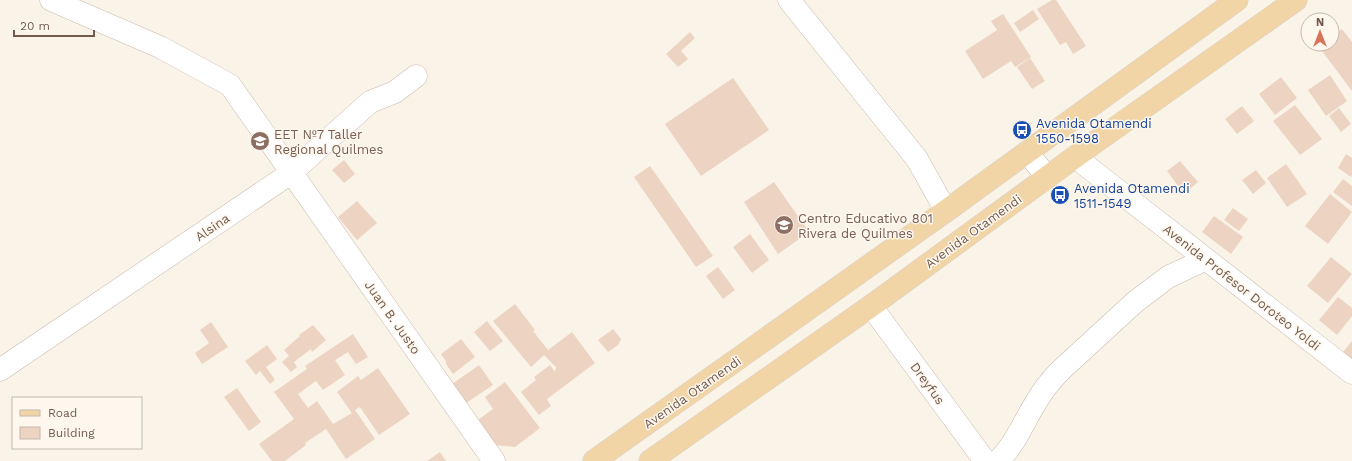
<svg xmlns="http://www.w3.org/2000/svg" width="1352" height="461" font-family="'Work Sans',sans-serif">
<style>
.building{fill:#edd3c2}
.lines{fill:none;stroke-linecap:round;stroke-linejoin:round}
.minor-casing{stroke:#cbbbaf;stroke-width:23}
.major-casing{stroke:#d8d1cd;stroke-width:23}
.minor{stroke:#fff;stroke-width:22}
.major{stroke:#f2d5a7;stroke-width:22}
.labels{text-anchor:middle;stroke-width:3;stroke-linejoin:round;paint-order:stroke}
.transit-label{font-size:13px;fill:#164399;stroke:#fdf7ee;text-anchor:start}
.education-label{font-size:13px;fill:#785e54;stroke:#fdf7ee;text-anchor:start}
.street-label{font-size:13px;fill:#725a4e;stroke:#fdf7ee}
</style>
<rect width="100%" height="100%" fill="#faf3e8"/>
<path class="building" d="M1052,0h4l30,46 -13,8 -7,-12 -6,3 -23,-36z
M1033,10l6,9 -19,13 -6,-9z
M1003,14l28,43 -16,10 -4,-6 -28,18 -18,-28 32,-21 -6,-9z
M1342,29l10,13v49l-33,-44 4,-3h9v-7z
M690,32l5,6 -14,13 7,8 -10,8 -12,-13z
M1030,58l15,23 -13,8 -15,-22z
M1330,75l17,26 -21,15 -18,-26z
M1281,77l16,21 -22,17 -16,-21z
M733,78l36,52 -68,46 -36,-52z
M1295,105l27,34 -22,16 -27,-34z
M1242,106l12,15 -17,13 -12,-15z
M1339,108l12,16 -10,8 -12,-16z
M1346,154l6,4v17l-1,2 -13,-9z
M344,160l11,14 -11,9 -12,-13z
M1180,161l18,21 -14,12 -17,-23z
M1286,164l21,30 -20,13 -20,-29z
M650,166l63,90 -17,11 -62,-90z
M1256,170l10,13 -13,11 -11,-14z
M1343,179l9,7v20l-19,-14z
M774,182l35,50 -31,22 -34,-52z
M1330,194l22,18 -24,32 -23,-18z
M357,201l20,22 -20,17 -19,-23z
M1233,208l15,11 -9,12 -15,-11z
M1214,216l29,21 -12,17 -29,-22z
M750,234l19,26 -17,13 -19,-26z
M1331,257l21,17 -24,29 -21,-17z
M718,267l17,23 -12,9 -17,-23z
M1338,297l14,11v8l-15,19 -18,-15z
M515,304l20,26 -2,1 15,19 24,-18 23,31 -48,36 4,7 -12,9 -18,-23 15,-12 -2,-3 16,-12 5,7 1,-5 -12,-12 -13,12 -38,-46z
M487,321l16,20 -13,10 -16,-19z
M211,322l17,25 -26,17 -7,-11 14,-10 -9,-13z
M313,325l13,15 -14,12 -1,-3 -17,13 3,5 -6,5 -9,-10 7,-6 -5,-6 16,-14 -1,-1z
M613,329l8,10 -3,6 -10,7 -10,-12z
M353,334l15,23 -12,7 -8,-12 -13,8 10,15 -22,15 -7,-9 -18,13 10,14 9,-7 16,23 19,-11 -15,-21 21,-16 3,4 17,-12 32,46 -31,21 -19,-28 -5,3 20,29 -29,20 -20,-30 -21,14 1,2 -21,16h-13l-13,-17 35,-25 -20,-27 33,-23 -2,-3z
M461,339l14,18 -22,17 -7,-10v-3l-5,-7z
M1352,341v19l-9,-8z
M267,345l10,14 -11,8 9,13 -5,4 -10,-13 -4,4 -11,-14z
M479,365l14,20 -27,18 -14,-19z
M505,382l35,46 -25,19 -22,-2 -18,-23 18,-13 -8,-12z
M237,388l24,34 -12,9 -25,-34z
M440,452l6,9h-19z"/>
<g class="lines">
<defs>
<path id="minor" d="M51,0l109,47 70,38 264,376
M789,0l128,159 29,52
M1027,152l20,25
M1075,157l277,216
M871,306l114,155
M0,370l291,-197 79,-71 25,-10 21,-16
M998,461c17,-16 25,-38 37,-57 7,-13 16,-24 26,-34l74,-68 33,-25 38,-18"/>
<path id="major" d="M594,461l352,-250 291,-211
M650,461l221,-155 223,-163 202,-143"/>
</defs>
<use href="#minor" class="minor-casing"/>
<use href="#major" class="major-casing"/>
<use href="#minor" class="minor"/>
<use href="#major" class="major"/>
</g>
<defs>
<symbol id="bus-disc" viewBox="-11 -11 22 22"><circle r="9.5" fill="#1a4fb4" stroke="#fdf7ee"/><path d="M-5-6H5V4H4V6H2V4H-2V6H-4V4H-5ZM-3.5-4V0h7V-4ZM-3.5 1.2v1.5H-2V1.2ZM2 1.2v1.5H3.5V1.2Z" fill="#fff"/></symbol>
<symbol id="school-disc" viewBox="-11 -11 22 22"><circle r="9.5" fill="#8d6e63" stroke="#fdf7ee"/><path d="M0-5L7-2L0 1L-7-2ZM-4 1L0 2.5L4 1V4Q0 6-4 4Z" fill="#fff"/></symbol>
</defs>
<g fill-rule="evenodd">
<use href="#bus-disc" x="1011" y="119" width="22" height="22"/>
<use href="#school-disc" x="249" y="130" width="22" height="22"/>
<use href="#bus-disc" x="1049" y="184" width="22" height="22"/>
<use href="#school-disc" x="773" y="214" width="22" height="22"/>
</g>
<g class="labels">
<g class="transit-label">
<text x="1036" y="128">Avenida Otamendi<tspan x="1036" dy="15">1550-1598</tspan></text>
<text x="1074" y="193">Avenida Otamendi<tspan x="1074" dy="15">1511-1549</tspan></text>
</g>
<g class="education-label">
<text x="274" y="139">EET Nº7 Taller<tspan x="274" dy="15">Regional Quilmes</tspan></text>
<text x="798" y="223">Centro Educativo 801<tspan x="798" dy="15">Rivera de Quilmes</tspan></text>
</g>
<g class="street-label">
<text transform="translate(212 227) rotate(-34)" y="5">Alsina</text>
<text transform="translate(973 231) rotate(-36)" y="5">Avenida Otamendi</text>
<text transform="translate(1242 287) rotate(38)" y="5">Avenida Profesor Doroteo Yoldi</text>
<text transform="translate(393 317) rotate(55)" y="5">Juan B. Justo</text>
<text transform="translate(928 383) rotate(54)" y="5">Dreyfus</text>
<text transform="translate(692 392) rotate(-35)" y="5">Avenida Otamendi</text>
</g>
</g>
<rect x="12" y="397" width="130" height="52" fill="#fdf7ee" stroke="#c5b8ae"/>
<rect x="20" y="410" width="20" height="6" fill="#f2d5a7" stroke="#c5b8ae"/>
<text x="48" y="417" font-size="12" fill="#725a4e">Road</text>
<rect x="20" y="427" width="20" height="12" fill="#edd3c2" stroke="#c5b8ae"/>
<text x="48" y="437" font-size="12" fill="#725a4e">Building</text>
<g transform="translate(1320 32)"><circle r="19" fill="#fdf7ee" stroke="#c5b8ae"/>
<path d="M0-3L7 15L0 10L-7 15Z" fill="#d8745a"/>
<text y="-6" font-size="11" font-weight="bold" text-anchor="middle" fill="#725a4e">N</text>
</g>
<path d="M14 30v6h80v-6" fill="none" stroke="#725a4e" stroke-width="2"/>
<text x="20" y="30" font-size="12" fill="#725a4e" stroke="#fdf7ee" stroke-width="3" paint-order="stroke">20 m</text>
</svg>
